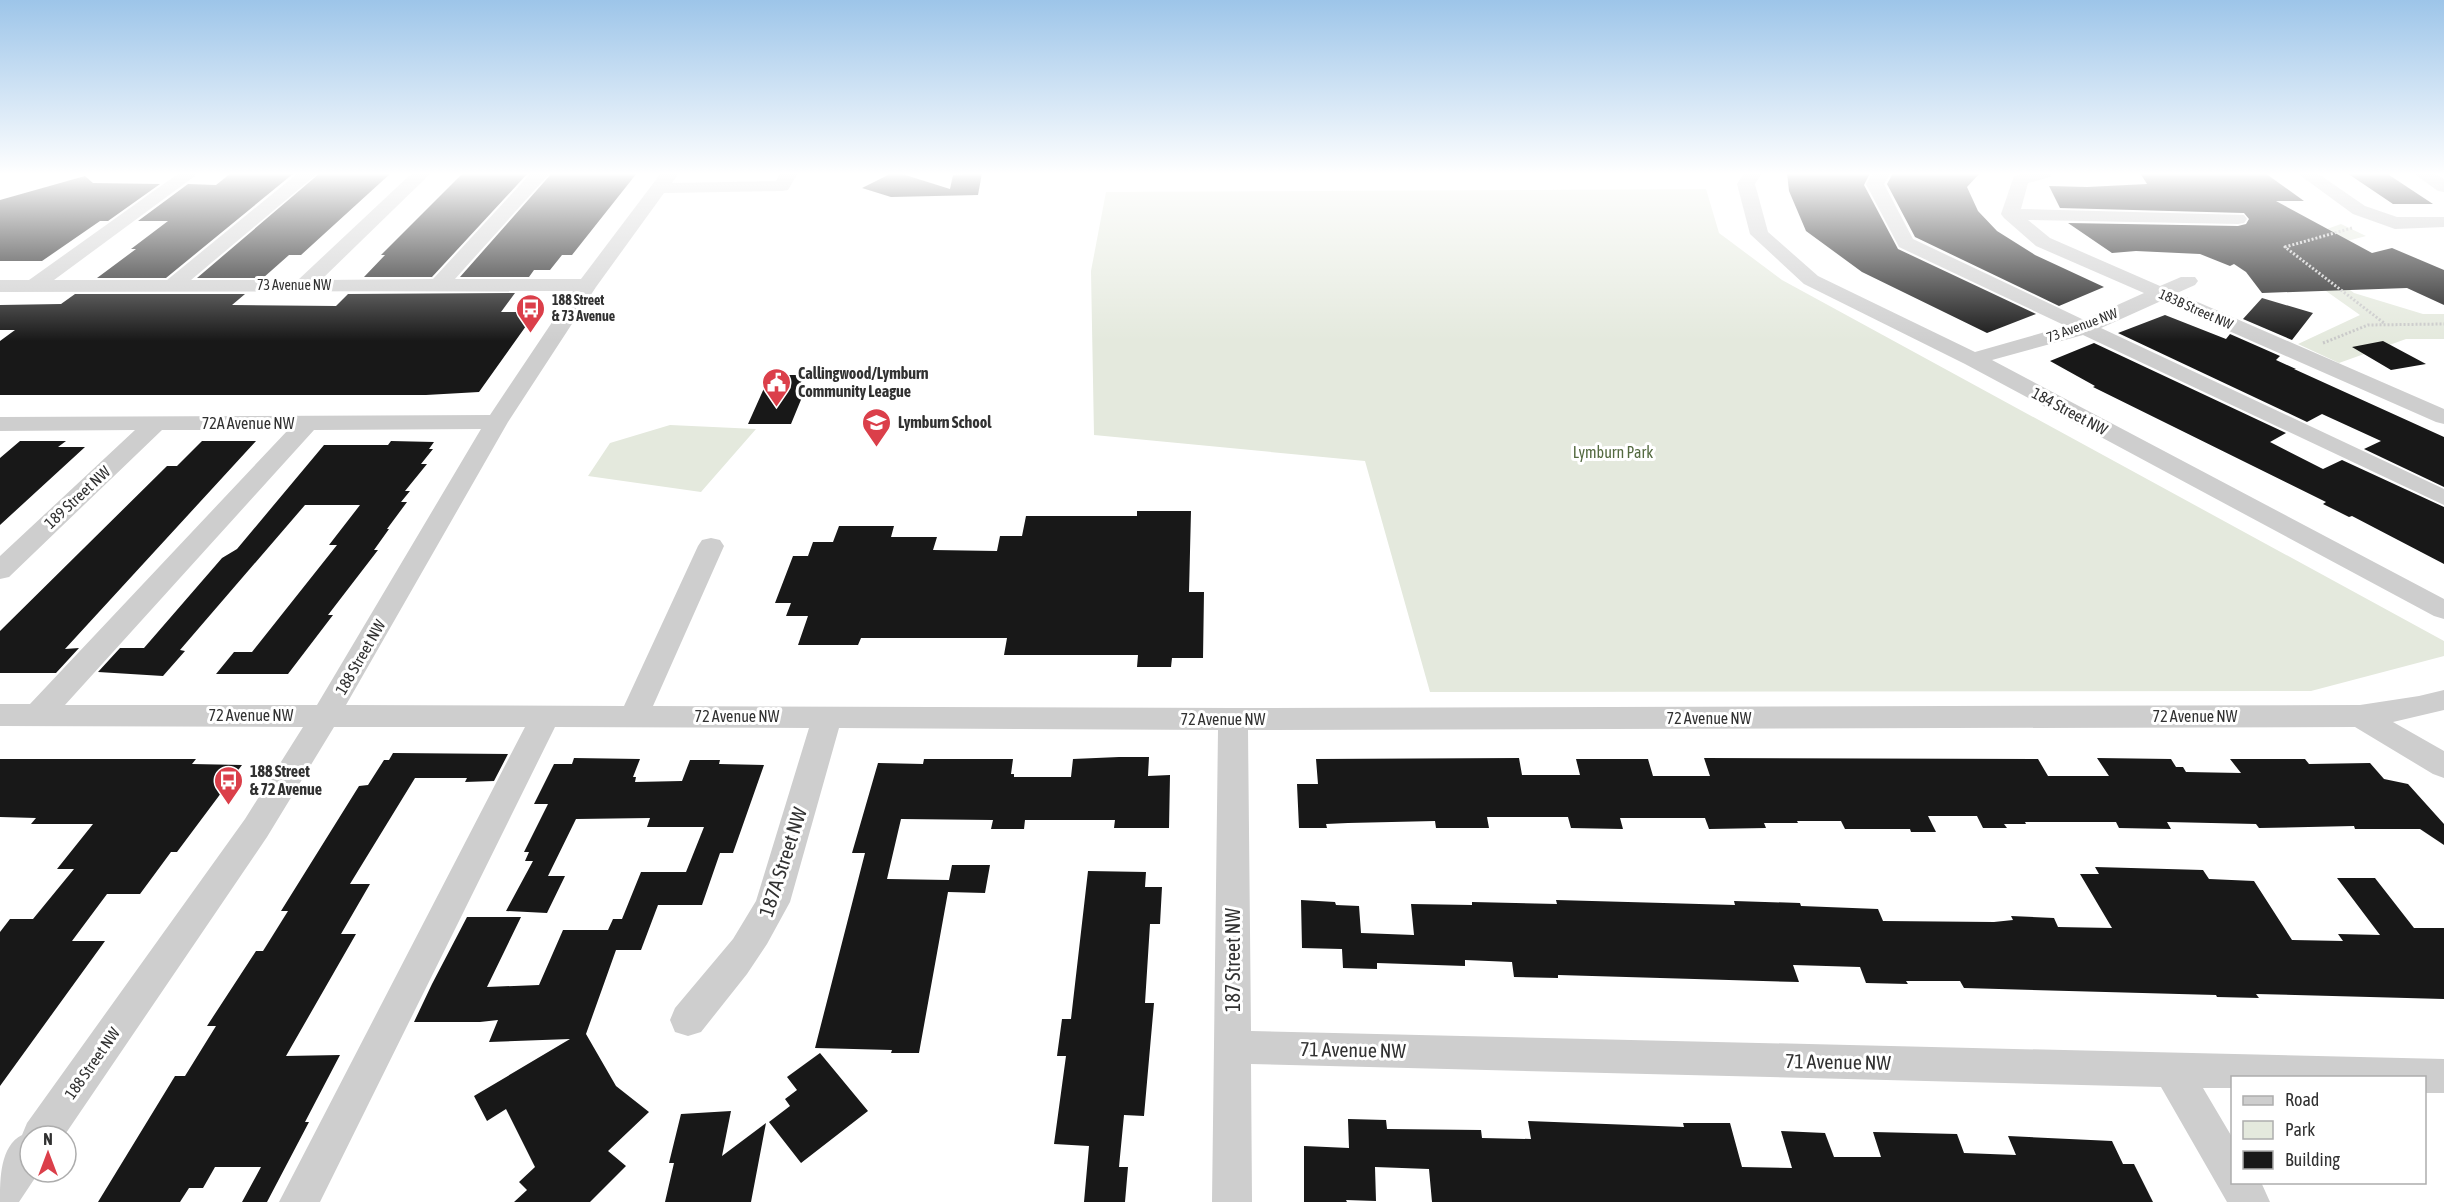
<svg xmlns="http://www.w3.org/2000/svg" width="2444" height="1202" font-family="'Asap Condensed',sans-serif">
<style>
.green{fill:#e4e9dd}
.building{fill:#181818}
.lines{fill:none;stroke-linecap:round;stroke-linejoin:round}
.path{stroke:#c8c8c8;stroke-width:3;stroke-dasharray:2 2;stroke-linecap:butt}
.minor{fill:#cecece;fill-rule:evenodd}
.labels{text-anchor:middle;stroke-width:6;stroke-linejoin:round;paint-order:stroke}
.far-street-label{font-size:14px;fill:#313131;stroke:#fff}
.far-poi-label{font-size:14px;font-weight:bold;fill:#313131;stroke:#fff;text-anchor:start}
.poi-label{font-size:16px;font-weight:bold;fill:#313131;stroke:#fff;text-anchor:start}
.street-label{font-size:16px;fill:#313131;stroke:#fff}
.park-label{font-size:16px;fill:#546a40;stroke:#fff}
.near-street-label{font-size:20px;fill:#313131;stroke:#fff}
</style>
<rect width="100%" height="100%" fill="#fff"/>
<path class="green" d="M1706,189l13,44 63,47 662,361v15l-133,35 -881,1 -65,-231 -271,-26 -3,-164 15,-79z
M2341,224l25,12 -64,17 52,40 69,21h21v25h-38l-67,24 -41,-19 62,-29 -92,-65z
M670,425l86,4 -55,63 -113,-16 22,-33z"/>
<path class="building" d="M231,173h63l-128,105h-69l39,-29h-5l37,-28h-30l50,-37 28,1z
M320,173h71l-90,82h-12l-26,23h-66z
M463,173h65l-96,104h-68l21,-22h-4z
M552,173h85l-65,82h-10l-12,15h-16l-5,7h-69z
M892,173h7l51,16 3,-14 29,-2 -4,22 -87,2 -29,-9z
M1787,173h83l-6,12 34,64 138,65 -49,19 -125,-61 -56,-41 -17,-40z
M1893,173h87l-13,14 11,24 19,20 38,24 69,32 -45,19 -144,-69 -28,-53z
M2140,173h125l39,28h-28l96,52 20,-5 52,22v35l-37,-17 -145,5 -16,-21 -12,-8 -4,2 -30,-12 -64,-3 -24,2 -44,-30 170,3 8,-2 3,-5 -5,-6 -184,-5 -11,-22 38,1 60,-3z
M2347,173h39l47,31h-40z
M85,176l8,7 67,1 -52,37h-8l-58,40h-42v-61z
M515,293l-14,19h35l-57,80 -53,3h-426v-54l15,-11h-15v-25l61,-1 14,-10h170l-13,11 104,1 12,-12z
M2262,298l51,15 -21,27 -49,-21z
M2165,315l61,24 4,-5 50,22 -4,4 20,9h-2l150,68v50l-80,-38 17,-8 -59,-27 -15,8 -189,-89z
M2383,341l43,23 -35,6 -39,-23z
M2094,343l192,90 -16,9 51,26 2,1 19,-9 102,47v57l-92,-48 -3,1 -26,-13 3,-2 -233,-115 2,-1 -45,-25z
M770,375h34l-6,15h7l-14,34h-43z
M20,441h46l-8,6h27l-85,78v-67z
M202,441h54l-191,208 14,-1 -23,25h-56v-42l167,-165h10z
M391,441l43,1 -5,7h4l-12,15h6l-22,27h5l-9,11h6l-20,27h2l-15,21h4l-50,65h5l-45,59h-72l18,-22h18l85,-107h-8l31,-40h-55l-125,145 5,1 -22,25 -65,-4 22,-24h24l78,-90 15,-9 87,-104h64z
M1137,511h54l-2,81h15l-1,66h-31l-1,9h-34l1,-12h-134l3,-17h-146l-3,7h-60l10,-29h-22l5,-13h-16l18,-47h15l5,-14h20l6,-16h55l-3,11h46l-4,13 64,1 3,-15h22l4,-20h111z
M393,753l115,1 -14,27 -29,1 2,-4h-52l-65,106h20l-29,50h15l-70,122 54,-1 -35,67h4l-42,80h-25l19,-35h-46l-12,21h-14l-9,14h-82l77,-126h10l31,-50h-9l49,-75h7l25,-40h-7l78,-125 9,-1 16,-25h5z
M1119,757h30l-1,19 22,-1 -1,53h-55l1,-8h-90l-1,9h-33l2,-9 -92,-1 -14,60 62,1 3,-15h38l-5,28 -37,-1 -29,161h-28l1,-3 -77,-2 50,-195h-13l26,-90 45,1 1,-5h89l-2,15h3v3h57l2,-18z
M574,758l66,1 -7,18h3l-1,5 47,-1 8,-21h30l-1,4 45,1 -31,88h-13l-18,52h-44l-17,45h-25l-30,84 30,52 33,26 -41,39 18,15 -36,36h-76l13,-12 -8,-8 16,-15 -29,-58 -19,12 -13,-25 96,-57 -81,3 9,-22 -18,2h-66l18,-38 35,-67h54l-34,70 52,-2 24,-55h45l5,-11h9l19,-47h45l18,-45h-57l3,-9 -74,1 -28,57h17l-18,37 -41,-2 27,-50h-8l4,-9h-5l24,-48h-14l20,-40h18z
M1519,758l3,17h58l-4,-16h72l5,17h57l-6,-18 334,1 10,17h61l-12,-18 74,1 5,8h7l3,5 55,1 -11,-14h75l4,5 61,-1 14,16 24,5 36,40v21l-24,-16h-65l-1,-3 -95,2 -3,-4 -89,-2 4,7 -52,-1 -3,-6h-91l1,2h-22l3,4h-24l-6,-12h-49l8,16h-25l-1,-3h-65l-4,-8h-44l1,2h-34l2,5 -57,1 -4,-11h-85l3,11 -52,-1 -3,-11h-81l2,11h-53l-1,-7 -87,2 -22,1 1,4h-28l-2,-44h21l-2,-25z
M0,759h196l-4,5 50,1 -65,87h-6l-31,42h-33l-35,47h33l-105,145v-154l10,-13h23l41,-50h-17l36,-45h-62l5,-6 -36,-1z
M2095,867l108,3 6,9 45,2 38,59 51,1 -5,-7 42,1 -43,-57h38l39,50h30v71l-188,-5 3,4 -42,-1 -1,-2 -252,-7 -4,-7h-54l2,3 -42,-1 -6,-16 -67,-2 6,17 -241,-7v3l-44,-1 -2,-15 -47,-2v6l-88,-3v6l-34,-1 -1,-19 -40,-1 -1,-48 34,2 1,3 23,1 2,27 53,2 -3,-31 61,1v-3l85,2 -1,-4 179,5 -1,-4 66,2 1,3 77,3 5,12 111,1 19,-2 -2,-4 43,2 4,9 54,1 -32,-54h19z
M1088,871l58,1 -1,15h17l-2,37h-10l-5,79h9l-10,113 -20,-1 -5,52h9l-3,35h-41l5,-56 -35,-2 12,-88h-9l5,-37h9z
M820,1053l48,58 -67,52 -32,-41 21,-16 -5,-7 12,-9 -10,-13z
M731,1111l-9,45 44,-33 -15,79h-86l9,-39h-5l12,-49z
M1348,1119l38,1 1,9 94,1 1,8 49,1 -3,-18 156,6 -1,-4h47l12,44 50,1 -11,-37 44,2 9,24h47l-8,-25 84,2 7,19 52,2 -8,-19 104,5 11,23h11l19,38h-721l-3,-33 -54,-2 1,34 -30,-1 1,2h-43v-56l45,2z"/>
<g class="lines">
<path class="path" d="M2352,228l-67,19 99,76
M2323,343l45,-18 76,-1"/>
<path class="minor" d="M179,173h20l-145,107h113l131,-107h20l-127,107h107l114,-107h19l-110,107 112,-1 98,-106h19l-95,106h126l80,-106h18l-7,10 104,-2 4,-8h18l-10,17 -6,1 -118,2 -68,94 -88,135 -162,283 278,1 74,-160 4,-6 9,-2 9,2 4,6 -71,160 580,2 1127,-3 59,-9 25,-6v20l-51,12 51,29v27l-11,-4 -78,-47 -1107,3 3,301 1193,28v34h-20v-15h-192v10h-29l29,49v45h29l9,20h-43l-66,-115 -910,-23 1,138h-40l6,-472 -379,-2 -49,174 -23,42 -20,30 -46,58 -13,4 -13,-4 -5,-12 5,-12 58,-69 23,-38 53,-173 -254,-1 -235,475h-41l246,-475h-191l-67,110 -203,299h-34v36h9l-20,30h-19c0,-23 0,-56 22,-67l5,-12 218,-304 58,-92 -303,-1v-22h30l258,-274h-126l-153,147 -9,2v-23l135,-126 -135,1v-14l490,-2 83,-124 -573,1v-12h29zM481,429l-164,276h-252l249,-275z
M1744,173h18l-7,11 13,48 50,44 157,76 91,-26 -167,-79 -33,-63 7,-11h18l-7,11 29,55 171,81 60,-27 -108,-47 -32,-28 -3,-4 13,-38 11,-3h28l-3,4 -22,6 -7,26 223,6 3,4 -3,4 -6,1 -210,-4 22,18 110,48 21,-9h14l3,4 -3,4 -18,8 267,116v15l-8,-2 -275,-121 -60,27 343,161v16l-361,-170 -91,25 452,239v20l-10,-3 -469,-252 -161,-80 -54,-50 -13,-50z
M2297,173h20l48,33 32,11h47v10l-49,2 -42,-15z
M2413,173h21l10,6v13l-6,-1z"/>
</g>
<linearGradient id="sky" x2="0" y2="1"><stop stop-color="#9dc5e9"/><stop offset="0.51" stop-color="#fff"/><stop offset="1" stop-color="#fff" stop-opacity="0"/></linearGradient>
<rect width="2444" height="341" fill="url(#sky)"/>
<defs>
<symbol id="bus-pin" viewBox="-11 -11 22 30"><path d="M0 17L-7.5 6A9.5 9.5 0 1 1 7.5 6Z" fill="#db3f4a" stroke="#fff"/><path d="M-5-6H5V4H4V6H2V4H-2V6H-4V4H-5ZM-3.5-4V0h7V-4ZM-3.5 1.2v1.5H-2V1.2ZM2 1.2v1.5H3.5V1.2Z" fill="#fff"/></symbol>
<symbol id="civic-pin" viewBox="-11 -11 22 30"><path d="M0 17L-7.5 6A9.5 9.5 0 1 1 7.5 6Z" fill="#db3f4a" stroke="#fff"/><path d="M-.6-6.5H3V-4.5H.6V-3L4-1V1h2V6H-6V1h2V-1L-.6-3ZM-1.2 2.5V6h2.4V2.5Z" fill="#fff"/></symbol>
<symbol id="school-pin" viewBox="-11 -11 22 30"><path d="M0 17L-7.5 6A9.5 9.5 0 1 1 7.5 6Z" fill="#db3f4a" stroke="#fff"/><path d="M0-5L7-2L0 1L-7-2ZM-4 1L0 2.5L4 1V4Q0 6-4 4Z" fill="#fff"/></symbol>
</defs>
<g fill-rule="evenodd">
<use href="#bus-pin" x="514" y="292" width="33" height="45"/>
<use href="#civic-pin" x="760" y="366" width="33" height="45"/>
<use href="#school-pin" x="860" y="406" width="33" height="45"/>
<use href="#bus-pin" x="212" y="764" width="33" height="45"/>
</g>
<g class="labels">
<g class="far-street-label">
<text x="294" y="290">73 Avenue NW</text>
<text transform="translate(2196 309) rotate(24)" y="5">183B Street NW</text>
<text transform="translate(2082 325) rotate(-20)" y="5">73 Avenue NW</text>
</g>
<g class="far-poi-label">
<text x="552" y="305">188 Street<tspan x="552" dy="16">&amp; 73 Avenue</tspan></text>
</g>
<g class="poi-label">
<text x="798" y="379">Callingwood/Lymburn<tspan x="798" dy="18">Community League</tspan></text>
<text x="898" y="428">Lymburn School</text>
<text x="250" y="777">188 Street<tspan x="250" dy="18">&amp; 72 Avenue</tspan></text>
</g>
<g class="street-label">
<text transform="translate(2070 411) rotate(28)" y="6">184 Street NW</text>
<text x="248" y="429">72A Avenue NW</text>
<text transform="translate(77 497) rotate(-43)" y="6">189 Street NW</text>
<text transform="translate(360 657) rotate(-60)" y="6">188 Street NW</text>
<text x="251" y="721">72 Avenue NW</text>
<text x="737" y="722">72 Avenue NW</text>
<text x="2195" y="722">72 Avenue NW</text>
<text x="1709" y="724">72 Avenue NW</text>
<text x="1223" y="725">72 Avenue NW</text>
<text transform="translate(92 1063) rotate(-55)" y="6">188 Street NW</text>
</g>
<g class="park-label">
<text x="1613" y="458">Lymburn Park</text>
</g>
<g class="near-street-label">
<text transform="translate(783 862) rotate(-72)" y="7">187A Street NW</text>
<text transform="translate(1233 960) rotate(-90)" y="7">187 Street NW</text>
<text transform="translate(1353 1050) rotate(1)" y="7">71 Avenue NW</text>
<text transform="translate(1838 1062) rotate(1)" y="7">71 Avenue NW</text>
</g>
</g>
<rect x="2231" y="1076" width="195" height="108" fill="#ffffff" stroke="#adadad" stroke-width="1.5"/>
<rect x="2243" y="1096" width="30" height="9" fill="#cecece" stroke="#adadad" stroke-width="1.5"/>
<text x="2285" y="1106" font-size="18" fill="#313131">Road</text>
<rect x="2243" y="1121" width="30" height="18" fill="#e4e9dd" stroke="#adadad" stroke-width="1.5"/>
<text x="2285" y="1136" font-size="18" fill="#313131">Park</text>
<rect x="2243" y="1151" width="30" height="18" fill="#181818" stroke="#adadad" stroke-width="1.5"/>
<text x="2285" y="1166" font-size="18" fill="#313131">Building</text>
<g transform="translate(48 1154)"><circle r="28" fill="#ffffff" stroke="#adadad" stroke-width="1.5"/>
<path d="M0-4.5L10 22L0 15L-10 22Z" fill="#db3f4a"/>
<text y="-9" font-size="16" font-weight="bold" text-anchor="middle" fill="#313131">N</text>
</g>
</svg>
